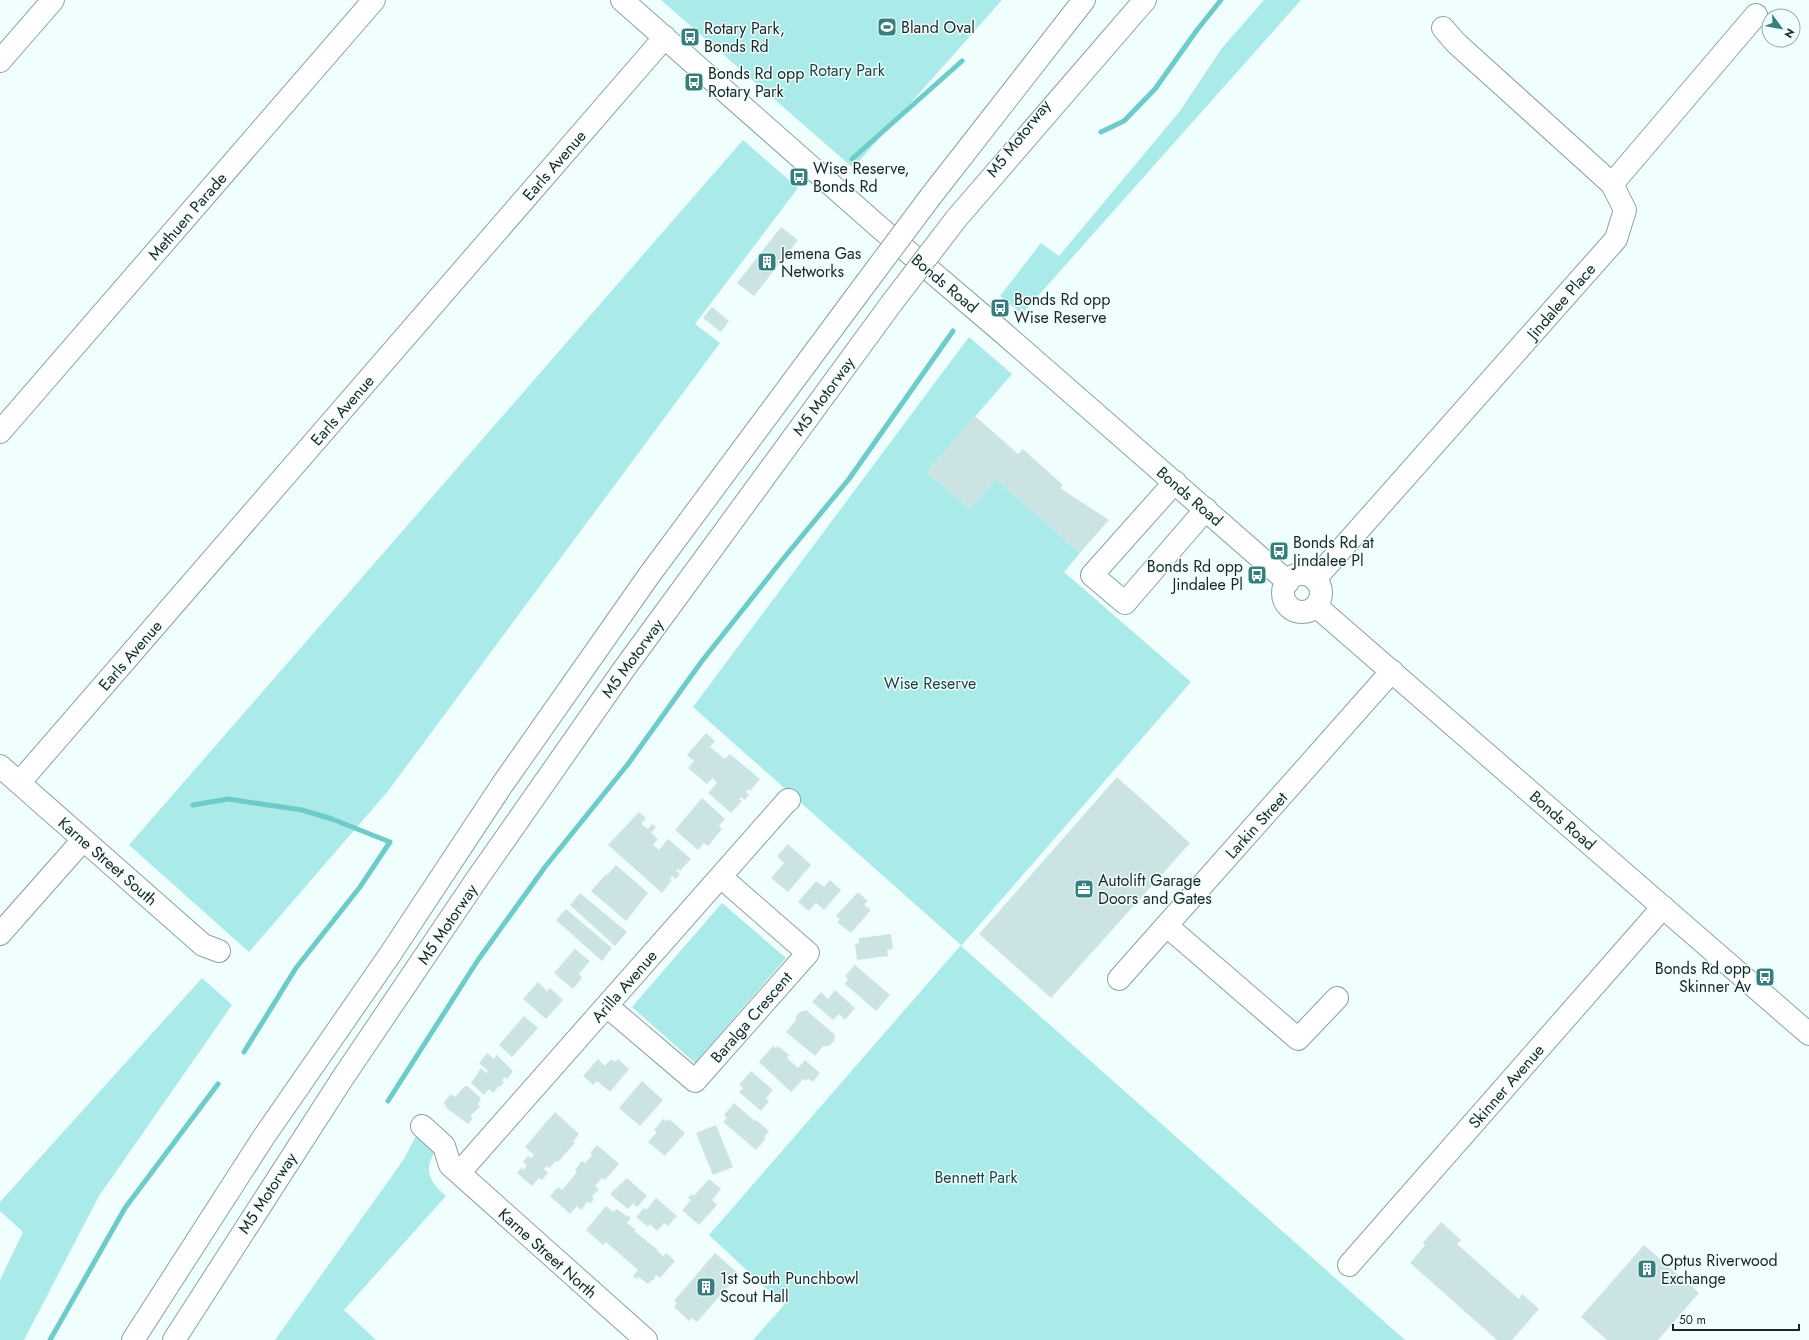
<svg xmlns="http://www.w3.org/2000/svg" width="1809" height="1340" font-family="Jost,sans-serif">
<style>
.green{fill:#aaebe9}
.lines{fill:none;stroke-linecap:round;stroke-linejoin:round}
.stream{stroke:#6dccc9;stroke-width:5}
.building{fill:#cbe4e3}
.minor-casing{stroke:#8aa2a1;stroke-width:24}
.major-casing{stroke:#8aa2a1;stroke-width:24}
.highway-casing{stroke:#8aa2a1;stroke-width:24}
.minor{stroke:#fff;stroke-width:22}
.major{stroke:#fff;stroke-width:22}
.highway{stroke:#fff;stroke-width:22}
.highway-bridge-casing{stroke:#8aa2a1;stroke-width:24;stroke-linecap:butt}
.highway-bridge{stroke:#fff;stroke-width:22}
.labels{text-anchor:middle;stroke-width:3;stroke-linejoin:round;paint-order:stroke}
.poi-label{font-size:16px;fill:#1b2524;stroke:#f0fffe;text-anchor:start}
.park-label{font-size:16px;fill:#194544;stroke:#f0fffe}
.street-label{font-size:16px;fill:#1b2524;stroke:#f0fffe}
</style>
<rect width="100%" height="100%" fill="#f0fffe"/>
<path class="green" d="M661,0h341l-149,168z
M1264,0h37l-279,314 -22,-18 41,-53 18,13 121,-145 42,-63z
M743,140l55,48 -103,136 25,19 -332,448 -139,161 -120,-107z
M969,337l43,37 -85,98 43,37 26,-30 84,74 -16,19 127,110 -230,264 444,394h-652l31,-35 -75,-70 252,-290 -268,-238z
M722,903l64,55 -91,105 -63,-56z
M202,978l30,27 -133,191 -75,144h-24v-60l23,-48 -23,-21v-9z
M419,1130l19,17c-15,22 -11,32 8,49l-102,114 32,30h-101l129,-181z"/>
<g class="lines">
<path class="stream" d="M1101,132l23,-11 31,-32 42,-59 24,-30
M852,159l110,-98
M193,805l35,-6 74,11 30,9 58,23 -30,45 -64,81 -52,84
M388,1101l90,-141 67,-93 83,-103 74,-103 81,-102 66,-80 104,-148
M50,1340l75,-132 93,-124"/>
</g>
<path class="building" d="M781,227l17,13 -44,56 -17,-13z
M712,307l17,14 -8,11 -18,-14z
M975,416l43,38 5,-5 40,36 -3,3 49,32 -29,33 -84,-74 -26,30 -43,-37z
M706,733l9,8 -5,6 15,12 5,-5 30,25 -10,12 -2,-2 -2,3 3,3 -4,5 -4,-3 -2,2 3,2 -11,12 -23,-20 9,-10 -4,-5 -6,6 -19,-16 6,-7 -7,-6z
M1117,777l73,66 -139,155 -72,-64z
M702,798l23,21 -6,7 3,3 -14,17 -4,-3 -6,7 -23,-20z
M639,812l7,6 -5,6 7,5 4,-5 4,3 -5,6 7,6 -5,6 6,5 9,-11 23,20 -11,12 -2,-2 -2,2 4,3 -4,5 -4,-3 -2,3 2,1 -10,13 -54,-48z
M788,844l23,21 -23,27 -17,-14 13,-15 -7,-7z
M616,865l32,28 -22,28 -35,-30 15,-17 1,1z
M830,880l11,10 -17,20 -8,-7 -7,8 -11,-9 18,-21 8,6z
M858,892l10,9 -4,4 7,5 -20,23 -14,-11 3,-3 -4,-3z
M580,893l47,39 -12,14 -45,-41z
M566,909l46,39 -10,13 -46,-41z
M891,934l2,15 -6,1 1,6 -31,4 -2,-16 4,-1v-5z
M575,949l15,12 -11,13 3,4 -9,11 -19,-16z
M855,965l35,30 -14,16 -31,-27 3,-5 -3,-3z
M538,982l9,9 3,-3 13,12 -17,19 -23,-20z
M835,990l20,18 -10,12 -6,-6 -6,6 -21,-18 9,-10 7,7z
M806,1010l29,25 -1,6 -5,5h-6l-8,10 -29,-24 10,-12v-4l4,-4z
M524,1016l14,12 -26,29 -13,-12z
M773,1046l3,2 2,-2 11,9 -2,3 11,10 7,-8 15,13 -7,9 -5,-4 -2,3 -3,-2 -12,13 -32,-30z
M487,1053l7,6 3,-4 16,16 -6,8 -2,-2 -3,3 2,2 -4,5 -1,-1 -6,7 -4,-4 -5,6 -13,-12 10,-15 5,5 2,-2 -9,-8z
M598,1059l7,7 6,-7 4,3 3,-3 11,10 -19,23 -13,-11 -4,4 -10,-9z
M751,1071l22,19 -7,8 3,3 -8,10 -22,-19 4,-4 -4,-3z
M642,1081l21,19 -23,26 -21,-18z
M465,1086h2l14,12 -3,6 2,3 -10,9 3,2 -5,6 -23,-17 2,-1 -4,-3 8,-9 4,3z
M734,1103l21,18 1,-1 13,11 -5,6 2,1 -10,12 -33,-28 4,-4 -3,-3z
M555,1112l24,22 -6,8 2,1 -17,19 -2,-1 -7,7 -3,-2 -2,3 4,4 -6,7 -3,-2 -7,8 -15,-13 4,-5 2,2 4,-5 -4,-3 5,-6 3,2 3,-3 -9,-8z
M663,1119l3,2 3,-2 16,14 -20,23 -17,-14 9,-10 -3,-2z
M716,1125l17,42 -20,8 -17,-42z
M597,1145l22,19 -14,16 -3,-2 -7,8 4,3 -7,8 2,2 -4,5 -2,-3 -7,9 -4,-4 -7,8 -20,-18 8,-9 4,3 15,-18 -2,-2 7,-9 3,2 7,-8 -2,-2z
M627,1178l20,18 -10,11 -4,-4 -5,6 -18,-15z
M709,1179l12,10 -9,11 5,5 -18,20 -17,-15 9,-10 -3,-2 4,-4 2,2z
M656,1198l21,18 -9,10 -4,-3 -7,8 -7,-7 -2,3 -12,-10 8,-9 2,2z
M606,1206l7,6 4,-3 9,7 1,-1 4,3 -4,5 9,7 -2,1 24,19 -1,1 6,5 3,-3 9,8 -15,17 -4,-3 -3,6 -1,-1 -4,4 -9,-7 -2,2 -4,-3 5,-6 -32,-28 -3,3 -17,-15z
M1441,1222l20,18 -4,4 62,55 3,-5 17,15 -27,31h-15l-87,-77 15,-18 -2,-2z
M1644,1245l55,48 -41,47h-51l-26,-23z
M715,1253l24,21 -42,48 -5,-4 -3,3 -15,-14 3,-4 -3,-2z"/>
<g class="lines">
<defs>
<path id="minor" d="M1612,184l144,-169
M0,432l374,-432
M1175,482l-83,93 33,28 81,-94
M1315,579l301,-340 9,-29 -13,-26 -156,-141 -13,-15
M0,766l203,179 16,6
M19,783l646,-746
M1167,926l131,113 39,-41
M0,934l83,-94
M1119,979l273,-308
M607,1006l88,75 113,-128 -87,-76
M422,1126l22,20 6,19 196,175
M459,1173l329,-373h1
M1349,1265l314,-358"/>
<path id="major" d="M622,0l257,227 122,104 287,251
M0,61l53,-61
M1283 593a19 19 0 1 1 38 0a19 19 0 1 1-38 0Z
M1316,606l493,428"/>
<path id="highway" d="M931,196l153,-196
M956,219l189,-219
M133,1340l130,-202 126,-182 113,-171 148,-211 216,-291
M174,1340l168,-261 135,-200 147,-210 267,-365"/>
</defs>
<use href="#minor" class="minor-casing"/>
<use href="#major" class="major-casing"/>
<use href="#highway" class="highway-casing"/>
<use href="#minor" class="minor"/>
<use href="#major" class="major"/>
<use href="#highway" class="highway"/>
<defs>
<path id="highway-bridge" d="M866,283l65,-87
M891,304l65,-85"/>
</defs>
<use href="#highway-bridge" class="highway-bridge-casing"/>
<use href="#highway-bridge" class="highway-bridge"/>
</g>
<defs>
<symbol id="stadium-square" viewBox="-11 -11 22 22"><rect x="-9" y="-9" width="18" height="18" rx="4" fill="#377f7e" stroke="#f0fffe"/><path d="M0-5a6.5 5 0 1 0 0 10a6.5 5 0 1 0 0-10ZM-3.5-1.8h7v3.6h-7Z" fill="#fff"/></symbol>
<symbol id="bus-square" viewBox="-11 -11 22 22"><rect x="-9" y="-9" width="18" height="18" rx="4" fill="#377f7e" stroke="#f0fffe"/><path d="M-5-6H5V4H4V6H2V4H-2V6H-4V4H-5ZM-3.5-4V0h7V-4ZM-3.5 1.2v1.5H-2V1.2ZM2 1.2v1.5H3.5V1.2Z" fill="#fff"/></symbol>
<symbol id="building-square" viewBox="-11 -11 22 22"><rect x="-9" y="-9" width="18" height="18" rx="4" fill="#377f7e" stroke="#f0fffe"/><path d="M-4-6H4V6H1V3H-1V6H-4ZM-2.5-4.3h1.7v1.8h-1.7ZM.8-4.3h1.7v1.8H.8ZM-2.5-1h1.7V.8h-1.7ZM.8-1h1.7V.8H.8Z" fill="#fff"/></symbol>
<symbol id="office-square" viewBox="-11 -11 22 22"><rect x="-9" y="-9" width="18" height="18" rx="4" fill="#377f7e" stroke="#f0fffe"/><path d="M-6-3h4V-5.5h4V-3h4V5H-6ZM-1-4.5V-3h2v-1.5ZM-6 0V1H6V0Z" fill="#fff"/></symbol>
</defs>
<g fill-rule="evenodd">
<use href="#stadium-square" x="876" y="16" width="22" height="22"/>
<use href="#bus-square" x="679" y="26" width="22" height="22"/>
<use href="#bus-square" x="683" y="71" width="22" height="22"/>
<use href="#bus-square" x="788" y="166" width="22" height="22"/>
<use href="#building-square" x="756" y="251" width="22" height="22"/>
<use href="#bus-square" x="989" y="297" width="22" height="22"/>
<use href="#bus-square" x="1268" y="540" width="22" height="22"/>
<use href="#bus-square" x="1246" y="564" width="22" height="22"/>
<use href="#office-square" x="1073" y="878" width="22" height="22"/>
<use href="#bus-square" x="1754" y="966" width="22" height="22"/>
<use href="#building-square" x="1636" y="1258" width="22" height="22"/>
<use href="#building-square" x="695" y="1276" width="22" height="22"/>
</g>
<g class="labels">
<g class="poi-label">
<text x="901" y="33">Bland Oval</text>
<text x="704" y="34">Rotary Park,<tspan x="704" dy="18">Bonds Rd</tspan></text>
<text x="708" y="79">Bonds Rd opp<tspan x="708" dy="18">Rotary Park</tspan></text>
<text x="813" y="174">Wise Reserve,<tspan x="813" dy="18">Bonds Rd</tspan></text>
<text x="781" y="259">Jemena Gas<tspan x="781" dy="18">Networks</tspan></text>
<text x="1014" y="305">Bonds Rd opp<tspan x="1014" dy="18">Wise Reserve</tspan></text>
<text x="1293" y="548">Bonds Rd at<tspan x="1293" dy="18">Jindalee Pl</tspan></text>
<text x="1243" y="572" text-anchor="end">Bonds Rd opp<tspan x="1243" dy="18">Jindalee Pl</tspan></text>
<text x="1098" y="886">Autolift Garage<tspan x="1098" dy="18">Doors and Gates</tspan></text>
<text x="1751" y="974" text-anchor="end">Bonds Rd opp<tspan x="1751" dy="18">Skinner Av</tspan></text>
<text x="1661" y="1266">Optus Riverwood<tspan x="1661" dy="18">Exchange</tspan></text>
<text x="720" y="1284">1st South Punchbowl<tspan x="720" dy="18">Scout Hall</tspan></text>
</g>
<g class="park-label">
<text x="847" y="76">Rotary Park</text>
<text x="930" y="689">Wise Reserve</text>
<text x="976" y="1183">Bennett Park</text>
</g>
<g class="street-label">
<text transform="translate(1018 138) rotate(-52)" y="6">M5 Motorway</text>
<text transform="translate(554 165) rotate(-49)" y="6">Earls Avenue</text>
<text transform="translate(187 216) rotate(-49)" y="6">Methuen Parade</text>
<text transform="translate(945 283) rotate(40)" y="6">Bonds Road</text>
<text transform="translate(1561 301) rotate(-49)" y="6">Jindalee Place</text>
<text transform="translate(823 396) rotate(-54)" y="6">M5 Motorway</text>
<text transform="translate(342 410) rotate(-49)" y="6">Earls Avenue</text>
<text transform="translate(1190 496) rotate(41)" y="6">Bonds Road</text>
<text transform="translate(130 655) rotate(-49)" y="6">Earls Avenue</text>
<text transform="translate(632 658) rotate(-54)" y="6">M5 Motorway</text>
<text transform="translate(1563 820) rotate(41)" y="6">Bonds Road</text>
<text transform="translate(1256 825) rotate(-48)" y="6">Larkin Street</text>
<text transform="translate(108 861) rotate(41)" y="6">Karne Street South</text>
<text transform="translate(447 924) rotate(-56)" y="6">M5 Motorway</text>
<text transform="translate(624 986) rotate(-49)" y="6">Arilla Avenue</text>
<text transform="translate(751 1017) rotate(-49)" y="6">Baralga Crescent</text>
<text transform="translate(1506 1086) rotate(-49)" y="6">Skinner Avenue</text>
<text transform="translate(267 1193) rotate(-57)" y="6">M5 Motorway</text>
<text transform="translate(548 1253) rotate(42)" y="6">Karne Street North</text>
</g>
</g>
<g transform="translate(1781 28) rotate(122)"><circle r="19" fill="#f0fffe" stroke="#9ba8a7"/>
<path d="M0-3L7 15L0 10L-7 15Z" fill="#377f7e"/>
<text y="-6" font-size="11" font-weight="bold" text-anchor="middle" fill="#1b2524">N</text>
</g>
<path d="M1673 1324v6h126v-6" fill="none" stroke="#1b2524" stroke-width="2"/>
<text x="1679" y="1324" font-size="12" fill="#1b2524" stroke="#f0fffe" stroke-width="3" paint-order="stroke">50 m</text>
</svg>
